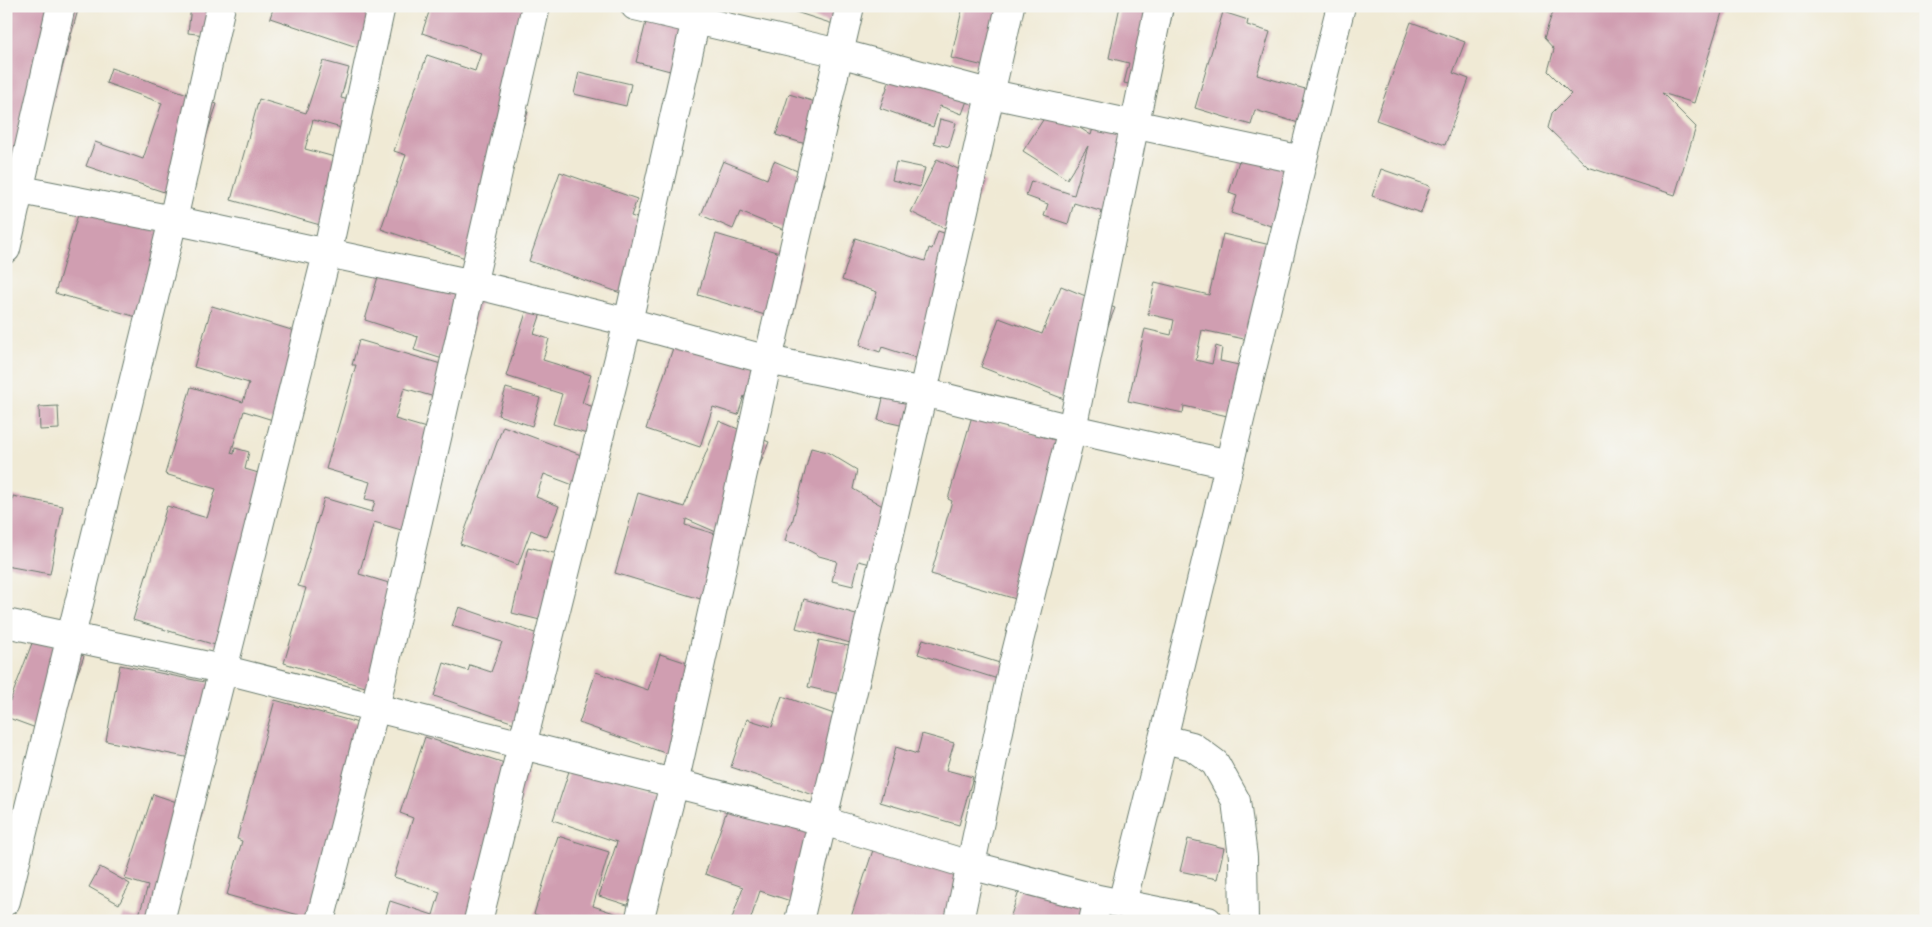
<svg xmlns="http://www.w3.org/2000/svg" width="1932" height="927" font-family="'IM FELL French Canon',serif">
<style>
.building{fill:#d09eb1}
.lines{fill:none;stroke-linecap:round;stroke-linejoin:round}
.minor-casing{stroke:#687a6c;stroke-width:30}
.minor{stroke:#fff;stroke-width:28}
</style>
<rect width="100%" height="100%" fill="#f6f6f2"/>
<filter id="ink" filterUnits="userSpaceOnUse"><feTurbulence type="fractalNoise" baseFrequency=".02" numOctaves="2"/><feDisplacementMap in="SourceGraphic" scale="10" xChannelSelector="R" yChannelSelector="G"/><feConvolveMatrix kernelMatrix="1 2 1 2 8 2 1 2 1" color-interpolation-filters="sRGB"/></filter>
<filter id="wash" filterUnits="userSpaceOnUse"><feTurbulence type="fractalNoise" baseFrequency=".0096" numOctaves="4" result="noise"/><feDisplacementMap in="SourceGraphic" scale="20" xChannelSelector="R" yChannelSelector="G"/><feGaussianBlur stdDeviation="1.12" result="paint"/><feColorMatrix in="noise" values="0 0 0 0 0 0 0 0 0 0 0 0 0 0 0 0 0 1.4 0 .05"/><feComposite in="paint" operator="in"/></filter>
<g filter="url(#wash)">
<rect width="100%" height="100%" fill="#f0ead5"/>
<g id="blocks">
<path class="building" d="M6,6h73l-43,158 -30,-9z
M191,6l35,4 -3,27 -35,-4z
M274,6h113l-15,46 -102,-34z
M431,6h109l-24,102 12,4 -51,150 -96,-33 25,-74 -12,-4 33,-96 48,16 6,-18 -59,-20z
M777,6h86l-8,25z
M963,6h53l-16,64 -49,-12z
M1120,6h54l-19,84 -31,-7 5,-20 -20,-5z
M1559,6h165l-30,97 -32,-10 34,34 -21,68 -87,-28 -40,-39 4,-15 19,-19 -23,-23 6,-22 -10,-11 8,-24z
M1223,12l25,8 -1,5 23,7 -13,43 55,16 -10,33 -47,-14 -4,15 -56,-17z
M647,18l53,14 -11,44 -53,-14z
M1411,22l54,20 -12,31 16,6 -24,66 -69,-25z
M323,61l26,7 -8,30 26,7 -8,28 -46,-13 -8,29 52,14 -19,67 -107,-30 28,-101 47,14z
M896,62l72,36 -6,16 -22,-8 -7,21 -53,-19z
M111,68l106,36 -32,95 -99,-33 9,-24 48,17 19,-56 -56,-20z
M579,72l52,12 -5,22 -52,-12z
M789,94l43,13 -13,41 -43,-13z
M1100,104l50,15 -28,99 -48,-15 -6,21 -24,-8 4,-12 -22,-8 5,-15 43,14 14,-49 -21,33 -44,-28 27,-42 41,26z
M940,119l16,4 -7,24 -15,-4z
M1246,138l54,18 -23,72 -46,-15 6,-17 -8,-3z
M937,159l48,23 -26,54 -48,-24z
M723,161l44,18 7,-18 51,22 -23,54 -62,-25 -7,17 -32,-14z
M896,162l29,6 -5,19 -28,-7z
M1381,169l49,17 -9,27 -49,-17z
M560,172l77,27 -6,17 28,10 -24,72 -106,-37z
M80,208l101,29 -24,86 -102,-30z
M938,231l20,7 -26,125 -50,-16 -2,5 -20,-7 17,-53 -35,-12 13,-42 70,23 4,-13 3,1z
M716,234l87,26 -18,61 -87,-26z
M1223,234l56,13 -21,95 -56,-12 -6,30 16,4 4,-18 6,2 -2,13 28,6 -12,51 -52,-12 -1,7 -55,-12 17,-72 26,6 3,-15 -26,-6 7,-32 54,13z
M381,267l101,32 -20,66 -48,-15 4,-13 -53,-17z
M1061,286l54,22 -38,96 -96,-37 18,-49 43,16z
M212,306l106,32 -26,88 -48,-15 -13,42 3,1 1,-6 14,4 -4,17 40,12 -50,170 -102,-31 34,-114 40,12 9,-29 -51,-15 26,-87 52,15 6,-19 -55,-16z
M528,306l14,4 -8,24 15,5 -6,21 48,15 -9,28 30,10 -8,26 -51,-15 9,-30 -56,-18z
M677,336l96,34 -11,32 -18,-6 -6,19 -25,-8 -13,40 -54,-18z
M359,340l106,31 -10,32 -51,-15 -9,31 52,15 -10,36 7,2 -19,65 -51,-15 -15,52 53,16 -30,102 -98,-29 22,-75 -8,-2 26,-88 48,14 3,-11 -10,-2 5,-17 -44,-13 30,-104h-4z
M506,388l34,10 -8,28 -34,-11z
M884,394l40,8 -6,27 -40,-9z
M58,406l1,23 -19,1 -1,-23z
M972,416l104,30 -43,158 -102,-30 21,-73 -4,-2z
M719,421l50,21 -39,96 -44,-19 -1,6 34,10 -2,69 -102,-31 23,-80 46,14z
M503,426l97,36 -11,29 -45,-17 -8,23 23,9 -12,31 -16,-7 -13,35 -58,-21z
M811,448l16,4 30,18 -4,19 47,27 -14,52 -27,-7 -6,25 -21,-5 5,-20 -18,-5 -21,-12 -13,-3 3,-11 4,-7z
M13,496l50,10 -13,68 -44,-8v-32z
M528,547l47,11 -31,63 -32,-8z
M804,599l76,22 -8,28 -76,-21z
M459,607l102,35 -29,87 -98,-33 10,-33 24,8 2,-6 21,7 11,-30 -50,-16z
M34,638l50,18 -29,79 -49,-18v-17l4,1z
M923,639l99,31 -5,15 -99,-31z
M819,640l30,6 -11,48 -30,-7z
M660,654l52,17 -30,88 -103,-36 17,-51 52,18z
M120,665l104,21 -14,76 -104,-21z
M782,696l78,27 -26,79 -103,-35 16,-48 25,8z
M275,700l105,29 -60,192 -93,-26 15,-54 -5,-2z
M922,734l32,9 -8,27 27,7 -14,48 -79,-23 16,-55 21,7z
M425,737l104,34 -42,150h-103l6,-20 43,14 7,-23 -46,-15 19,-59 -13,-5z
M572,762l104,35 -33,113 -44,-14 18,-54 -64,-22z
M153,794l50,17 -28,87 5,2 -7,21h-53l3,-7 15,4 10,-32 -23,-7z
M729,804l100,34 -23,68 -46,-15 -10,30h-19l12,-34 -38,-13z
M558,836l51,16 -16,54 45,15h-83l-21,-7z
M1188,839l36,9 -7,31 -37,-8z
M874,847l104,35 -12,39 -116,-1z
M100,867l30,17 -11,20 -30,-17z
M1027,868l66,23 -11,30h-73z"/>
</g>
</g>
<g filter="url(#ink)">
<use href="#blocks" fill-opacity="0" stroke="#687a6c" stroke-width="1"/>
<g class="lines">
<defs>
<path id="minor" d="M635,6l204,47 153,41 310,66
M6,187l167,33 300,64 155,38 140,38 155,32 149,37 157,35
M6,249l55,-243
M6,623l216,46 601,152 147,44 128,34 110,22
M1164,739l28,7 23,17 21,38 7,56 1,64
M6,901l167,-681 48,-214
M1122,903c76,-298 143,-598 219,-897
M160,921l167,-667 54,-248
M320,921l55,-213 161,-702
M478,921l150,-599 71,-316
M639,921l35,-137 94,-424 82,-354
M799,921l124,-529 87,-386
M959,921l53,-252 60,-240 87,-423
M1093,921l5,-22"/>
</defs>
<use href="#minor" class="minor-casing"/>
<use href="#minor" class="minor"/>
</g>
</g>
<rect width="1932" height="927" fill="none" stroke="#f6f6f2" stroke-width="25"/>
</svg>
